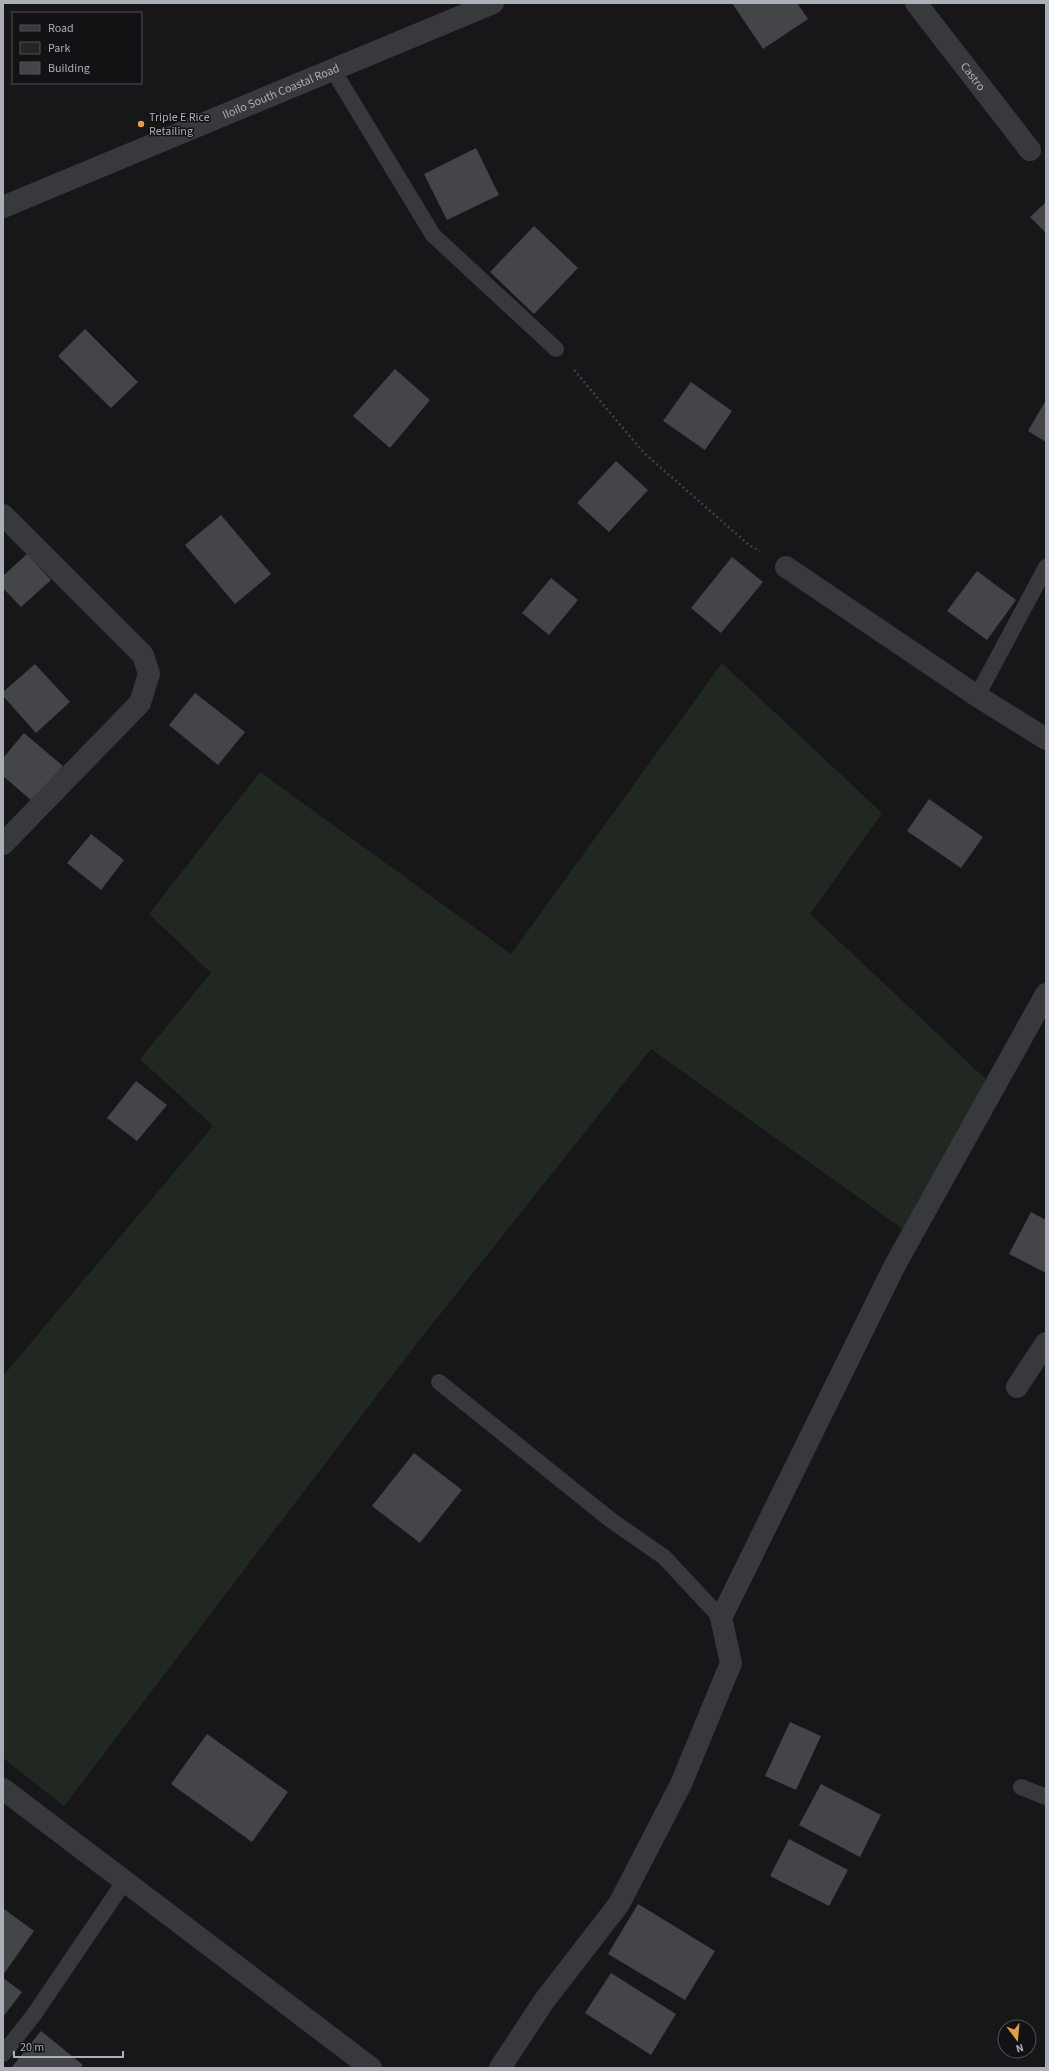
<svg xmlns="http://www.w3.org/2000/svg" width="1049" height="2071" font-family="'Source Sans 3',sans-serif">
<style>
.green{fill:#212821}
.building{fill:#444548}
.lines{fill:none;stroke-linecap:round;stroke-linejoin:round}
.path{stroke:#3e4044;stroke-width:2.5;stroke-dasharray:2 3;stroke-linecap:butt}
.service{stroke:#38393d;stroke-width:16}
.minor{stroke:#38393d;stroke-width:22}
.tertiary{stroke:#38393d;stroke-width:22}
.poi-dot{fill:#e69d41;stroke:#121214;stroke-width:1.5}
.labels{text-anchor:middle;stroke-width:3;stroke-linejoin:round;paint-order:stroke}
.street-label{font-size:12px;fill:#aaafb8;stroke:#121214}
.poi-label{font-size:12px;fill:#aaafb8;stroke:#121214;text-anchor:start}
</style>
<rect width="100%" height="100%" fill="#171719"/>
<path class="green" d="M722,663l160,150 -72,101 182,171 -88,145 -253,-181 -237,298 -350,459 -61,-48v-382l210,-250 -73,-67 71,-86 -62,-59 111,-142 251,182z"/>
<path class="building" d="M732,3h65l11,16 -45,30z
M476,148l23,47 -52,25 -23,-46z
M1046,202v31l-16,-16z
M534,226l44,42 -44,46 -44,-42z
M85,329l53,53 -27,26 -53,-52z
M395,369l35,31 -40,48 -37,-32z
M691,382l41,29 -27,39 -42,-29z
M1046,400v42l-18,-11z
M616,461l32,29 -39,42 -32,-29z
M221,515l50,59 -36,30 -50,-59z
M27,554l24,26 -30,27 -18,-19v-12z
M732,557l31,25 -42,51 -30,-25z
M977,571l39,29 -29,40 -40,-29z
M551,578l27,22 -29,35 -27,-22z
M35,664l35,38 -34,31 -33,-37v-4z
M195,693l50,39 -27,33 -49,-40z
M24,733l39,33 -31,35 -29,-25v-18z
M929,799l54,38 -22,31 -54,-37z
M91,834l33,26 -23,30 -34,-27z
M136,1081l31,24 -30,36 -30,-23z
M1031,1212l15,8v53l-37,-19z
M414,1453l48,37 -42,53 -48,-37z
M790,1722l31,14 -25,54 -31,-14z
M207,1734l81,58 -36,50 -81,-58z
M821,1784l60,31 -21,42 -61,-32z
M789,1839l59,31 -19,36 -59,-30z
M638,1904l77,47 -30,49 -77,-46z
M4,1909l30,22 -31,44v-64z
M611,1973l65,41 -25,41 -66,-42z
M3,1978l19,14 -19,25z
M41,2031l42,34 -3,3h-69z"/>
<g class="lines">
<path class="path" d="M574,370l70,83 105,92 11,6"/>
<path class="service" d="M333,70l100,165 123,114
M977,696l69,-129
M439,1382l173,139 52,36 57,61
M1021,1787l25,10
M3,2054l30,-38 91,-134"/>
<g class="minor">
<path id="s1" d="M916,3l114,147"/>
<path d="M3,515l140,140 6,19 -9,29 -137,141"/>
<path d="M786,567l191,129 69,43"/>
<path d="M1017,1387l29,-44"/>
<path d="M3,1789l368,279"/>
<path d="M500,2068l44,-67 75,-97 62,-120 50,-121 -10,-45 174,-353 151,-271"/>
</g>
<path class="tertiary" id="s2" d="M3,207l490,-204"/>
</g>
<circle class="poi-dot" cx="141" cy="124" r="4"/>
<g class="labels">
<g class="street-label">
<text dy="4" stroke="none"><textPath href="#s1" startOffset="93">Castro</textPath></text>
<text dy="4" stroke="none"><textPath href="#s2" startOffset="301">Iloilo South Coastal Road</textPath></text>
</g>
<g class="poi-label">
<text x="149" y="121">Triple E Rice<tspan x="149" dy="14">Retailing</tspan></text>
</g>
</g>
<rect width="1049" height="2071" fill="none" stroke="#aaafb8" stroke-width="8"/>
<rect x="12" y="12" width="130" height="72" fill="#121214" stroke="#4f5156"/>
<rect x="20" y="25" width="20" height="6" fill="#38393d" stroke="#4f5156"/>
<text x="48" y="32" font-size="12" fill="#aaafb8">Road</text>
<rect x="20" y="42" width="20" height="12" fill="#212821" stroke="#4f5156"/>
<text x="48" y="52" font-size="12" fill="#aaafb8">Park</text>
<rect x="20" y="62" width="20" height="12" fill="#444548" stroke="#4f5156"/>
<text x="48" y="72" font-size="12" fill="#aaafb8">Building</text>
<g transform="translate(1017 2039) rotate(164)"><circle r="19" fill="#121214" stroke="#4f5156"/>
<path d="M0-3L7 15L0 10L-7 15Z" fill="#e69d41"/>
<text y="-6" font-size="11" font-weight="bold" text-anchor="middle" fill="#aaafb8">N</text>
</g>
<path d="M14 2051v6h109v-6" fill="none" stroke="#aaafb8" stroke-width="2"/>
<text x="20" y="2051" font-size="12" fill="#aaafb8" stroke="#121214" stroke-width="3" paint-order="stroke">20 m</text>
</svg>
